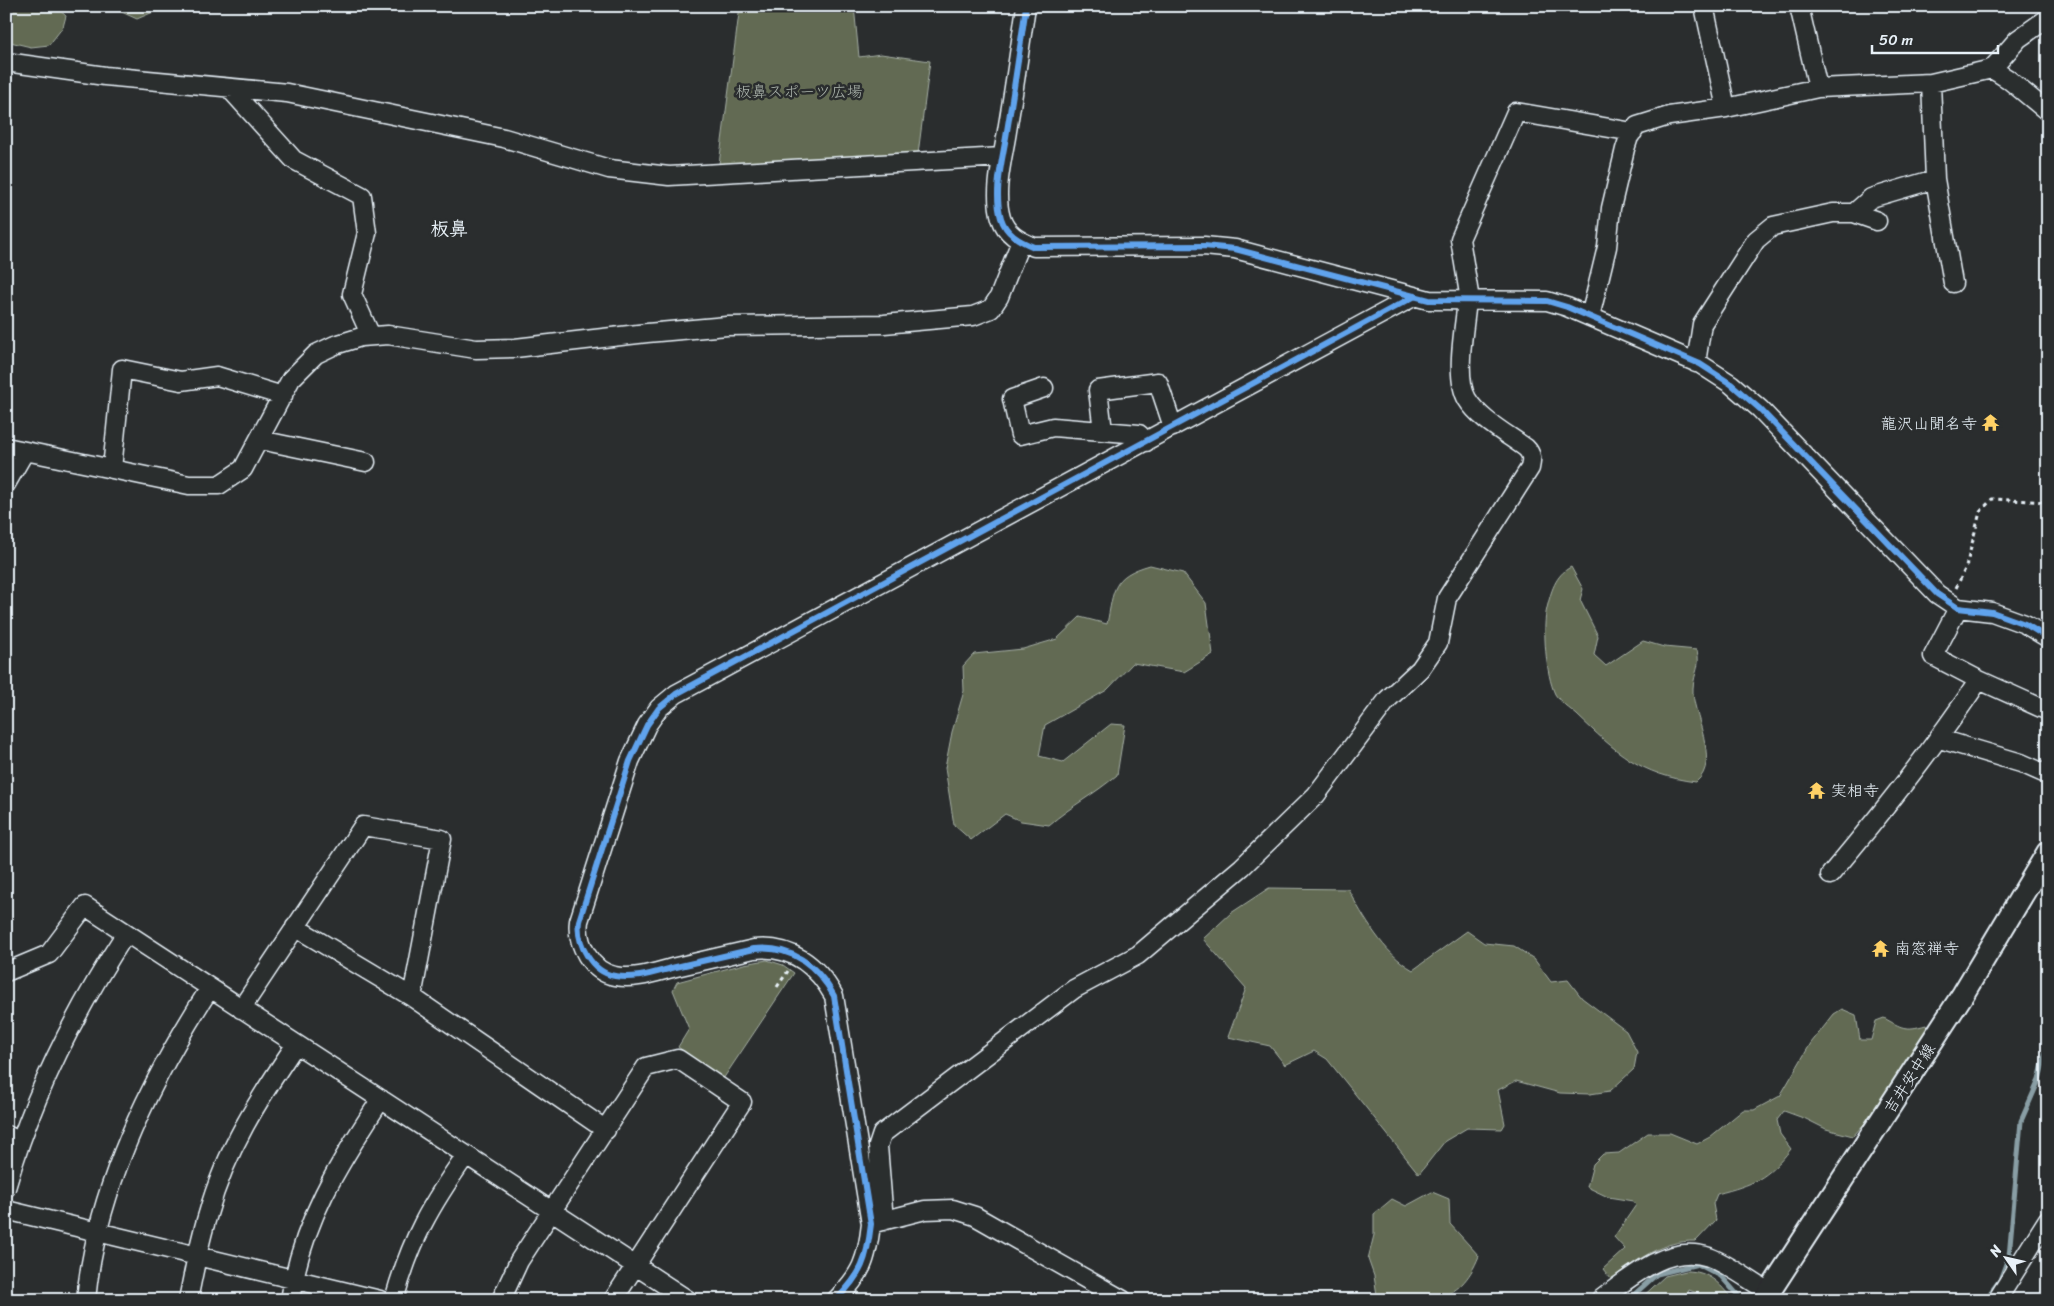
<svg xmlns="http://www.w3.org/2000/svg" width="2054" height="1306" font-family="Sriracha,'Klee One',sans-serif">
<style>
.green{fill:#626b52;stroke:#a5aea5}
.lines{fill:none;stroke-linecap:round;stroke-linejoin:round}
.stream{stroke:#899ea5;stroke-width:5}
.minor-casing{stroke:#e8f1f8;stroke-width:21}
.major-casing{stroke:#e8f1f8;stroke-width:25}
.path{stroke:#e8f1f8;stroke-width:3;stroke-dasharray:4 4;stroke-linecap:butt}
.minor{stroke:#2a2d2e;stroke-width:18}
.major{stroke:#2a2d2e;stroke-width:21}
.cycleway-casing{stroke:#2a2d2e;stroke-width:9}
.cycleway{stroke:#60a3ed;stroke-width:6}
.labels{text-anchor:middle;stroke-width:5;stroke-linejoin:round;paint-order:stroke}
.park-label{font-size:16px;fill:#acb5ad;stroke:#2a2d2e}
.poi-label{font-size:16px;fill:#e8f1f8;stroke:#2a2d2e;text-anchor:start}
.street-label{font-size:16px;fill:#e8f1f8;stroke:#2a2d2e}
.quarter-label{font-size:19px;font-weight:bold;fill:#e8f1f8;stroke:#2a2d2e}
</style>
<rect width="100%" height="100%" fill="#2a2d2e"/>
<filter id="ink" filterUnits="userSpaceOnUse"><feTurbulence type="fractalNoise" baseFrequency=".02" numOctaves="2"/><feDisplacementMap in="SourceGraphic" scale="10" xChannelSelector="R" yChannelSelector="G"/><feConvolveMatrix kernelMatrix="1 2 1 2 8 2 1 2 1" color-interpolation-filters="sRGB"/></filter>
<g filter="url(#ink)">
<path class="green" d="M6,6h49l11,10 -3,11 -14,18 -18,2 -25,-6z
M114,6h53l-30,13 -22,-10z
M740,6h114l5,51 22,-3 49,7 -12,93 -199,10z
M1150,565l33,8 23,30 7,51 -29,18 -51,-9 -26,27 -62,35 -6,31 24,6 48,-38 14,1 -8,50c-22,19 -46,31 -68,50l-28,-4 -16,-7 -34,26 -17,-15 -9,-57 7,-36 12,-41 -1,-25 11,-12 49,-5 34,-10 23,-22 27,7c7,-34 4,-48 43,-59z
M1571,567l12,22 -3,11 18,36 -4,19 12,11 37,-25 21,6 33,3c4,17 -3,22 -4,38 -2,25 29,73 3,94 -56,-7 -80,-30 -119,-67 -7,-6 -18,-14 -22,-21 -9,-19 -13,-66 -8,-86 4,-16 8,-33 24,-41z
M1269,888l79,1c16,29 35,64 65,81l54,-39 17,12 30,3 20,13 17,23 17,-2 14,18 44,33 11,21 -3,17 -24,22 -20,3 -30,-1 -44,-12 -18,9 7,34 -3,5 -35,-1 -22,13 -26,33 -92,-115 -13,-8 -29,14 -15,-19 -42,-9 18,-49 -43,-49 28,-26z
M767,960l16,5 11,8 -71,106 -45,-32 11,-18 -16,-39 4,-8 67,-18z
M1842,1009l14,6 4,25h11l5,-19 8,-3c18,10 21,13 42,7l4,9 -28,49 -49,53 -27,-7 -20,-10 -22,-8 -7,9 3,14 11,15c-25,31 -37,35 -74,45l-4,10 3,16 -20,21c-34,-1 -58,19 -85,38l-8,-10 22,-20 -11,-12 22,-32 -3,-4 -25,-4 -21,-10 6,-23 10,-10 16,-1 29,-20h22l27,11 13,-7 33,-27h11l26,-14 31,-53 23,-29z
M1432,1192l17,7 1,25 29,32c-20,50 -52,47 -102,39l-3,-19 -6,-17 6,-24v-21l18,-15 14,7z
M1686,1271c23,0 33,12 47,29h-18l-26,-10 -4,10h-46l26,-24z"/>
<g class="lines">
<path class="stream" d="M1628,1300l29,-26 41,-10 23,12 21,24
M1985,1300l15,-20 9,-24 12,-135 18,-41 9,-37"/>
<defs>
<path id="minor" d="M1026,6c-6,42 -12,83 -19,125 -4,27 -14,60 -6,87 5,16 18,23 33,29l170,-1 31,3 194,51 118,1 20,6 133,57 31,20 29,25 177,185 21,14 34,4 33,12 23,14
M1704,6l22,102
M1799,6l19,82
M6,62l99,14 182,17 217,45 105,31 60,7 333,-19
M1992,69l26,-30 30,-21
M1931,83l4,96 18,104
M229,88l65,72 68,36 5,37 -15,61 19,42
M1854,213l17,-15 64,-19
M1470,300l-10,-61 56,-127 117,20
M1590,317l17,-70 4,-39 14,-59 4,-12 8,-11 32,-10 57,-8 92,-20 113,-5 61,-14 16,10 40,33
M1696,363l6,-39 54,-84 17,-14 60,-13h21l23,8
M1044,388l-32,11 8,36 33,-8 86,7 7,8
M1103,431l-5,-41 60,-8 15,45
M260,440l106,22
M6,447l183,38h30l24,-16 48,-90 25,-25 19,-9 26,-8 27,-2 88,14 39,-1 132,-15 80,-7 157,-2 89,-8 18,-7 8,-12 22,-56
M112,469l10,-100 59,12 36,-5 66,20
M6,484l19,-33
M1979,680l69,31
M1940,739l81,24 27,12
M1830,875c53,-63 103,-126 149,-195l-46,-24 25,-48
M295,927l117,70 194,133
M6,972l43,-18 36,-48 603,394
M241,1009l122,-183 79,13 -30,158
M6,1135l14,6
M6,1188c26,-92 68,-175 120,-255
M6,1210l374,90
M884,1221l-6,-75 4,-12 192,-145 64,-34 104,-88 74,-72 72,-96 32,-30 18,-26 9,-45 83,-130c2,-9 2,-14 -4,-20 -19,-14 -47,-29 -59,-49 -13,-22 -2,-74 0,-99
M874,1223l51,-13 28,-1 22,7 148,84
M86,1300c10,-110 65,-221 124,-312
M188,1300c6,-29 11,-58 20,-86 17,-63 52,-117 88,-170
M290,1300c12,-79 48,-135 91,-201
M394,1300c17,-61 36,-94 72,-145
M501,1300l18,-39 127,-194 32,-8 64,43 -129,198
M836,1300c26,-26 31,-40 35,-76l-37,-228c-17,-31 -43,-51 -80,-47 -26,6 -52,12 -78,18 -20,5 -40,13 -61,9 -24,-4 -39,-33 -36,-55l51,-160 17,-36 12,-17 17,-14 739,-398
M1600,1300c31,-23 68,-57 109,-43 21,8 41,24 60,35
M1997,1300l51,-81"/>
<path id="major" d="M1764,1300l199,-306 85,-142"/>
</defs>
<use href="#minor" class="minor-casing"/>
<use href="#major" class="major-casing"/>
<path class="path" d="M1956,588l10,-21 14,-55 12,-13 56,3
M777,987l11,-16"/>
<use href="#minor" class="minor"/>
<use href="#major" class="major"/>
<defs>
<path id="cycleway" d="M1026,6c-6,42 -12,83 -19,125 -4,27 -14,60 -6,87 5,16 18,23 33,29l170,-1 31,3 194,51 118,1 20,6 133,57 31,20 29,25 177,185 21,14 34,4 33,12 23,14
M836,1300c26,-26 31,-40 35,-76l-37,-228c-17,-31 -43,-51 -80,-47 -26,6 -52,12 -78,18 -20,5 -40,13 -61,9 -24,-4 -39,-33 -36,-55l51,-160 17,-36 12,-17 17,-14 739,-398"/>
</defs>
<use href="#cycleway" class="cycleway-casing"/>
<use href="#cycleway" class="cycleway"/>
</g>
</g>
<defs>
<symbol id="temple-bare" viewBox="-9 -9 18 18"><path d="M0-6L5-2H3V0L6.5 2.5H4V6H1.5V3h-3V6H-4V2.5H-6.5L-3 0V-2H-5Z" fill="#ffd166" stroke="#2a2d2e" stroke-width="2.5" paint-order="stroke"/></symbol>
</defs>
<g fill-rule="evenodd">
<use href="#temple-bare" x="1978" y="410" width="25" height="25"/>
<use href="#temple-bare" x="1804" y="778" width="25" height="25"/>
<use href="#temple-bare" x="1868" y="936" width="25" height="25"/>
</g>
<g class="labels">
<g class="park-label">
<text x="799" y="97">板鼻スポーツ広場</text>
</g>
<g class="poi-label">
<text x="1977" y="429" text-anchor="end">龍沢山聞名寺</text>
<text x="1831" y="796">実相寺</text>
<text x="1895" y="954">南窓禅寺</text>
</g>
<g class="street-label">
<text transform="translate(1909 1078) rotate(-57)" y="6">吉井安中線</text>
</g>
<g class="quarter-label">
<text x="449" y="235">板鼻</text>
</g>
</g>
<rect width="2054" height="1306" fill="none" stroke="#2a2d2e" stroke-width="25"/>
<rect x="12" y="12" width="2029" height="1281" fill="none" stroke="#e8f1f8" stroke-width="2" filter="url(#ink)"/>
<g transform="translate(2006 1258) rotate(304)" stroke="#2a2d2e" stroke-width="4" paint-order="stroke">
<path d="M0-4L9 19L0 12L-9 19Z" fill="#e8f1f8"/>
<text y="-8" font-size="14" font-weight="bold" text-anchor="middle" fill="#e8f1f8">N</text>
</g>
<path d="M1872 45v8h126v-8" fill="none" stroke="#e8f1f8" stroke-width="2.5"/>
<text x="1879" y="45" font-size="15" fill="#e8f1f8" stroke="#2a2d2e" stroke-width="4" paint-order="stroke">50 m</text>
</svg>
